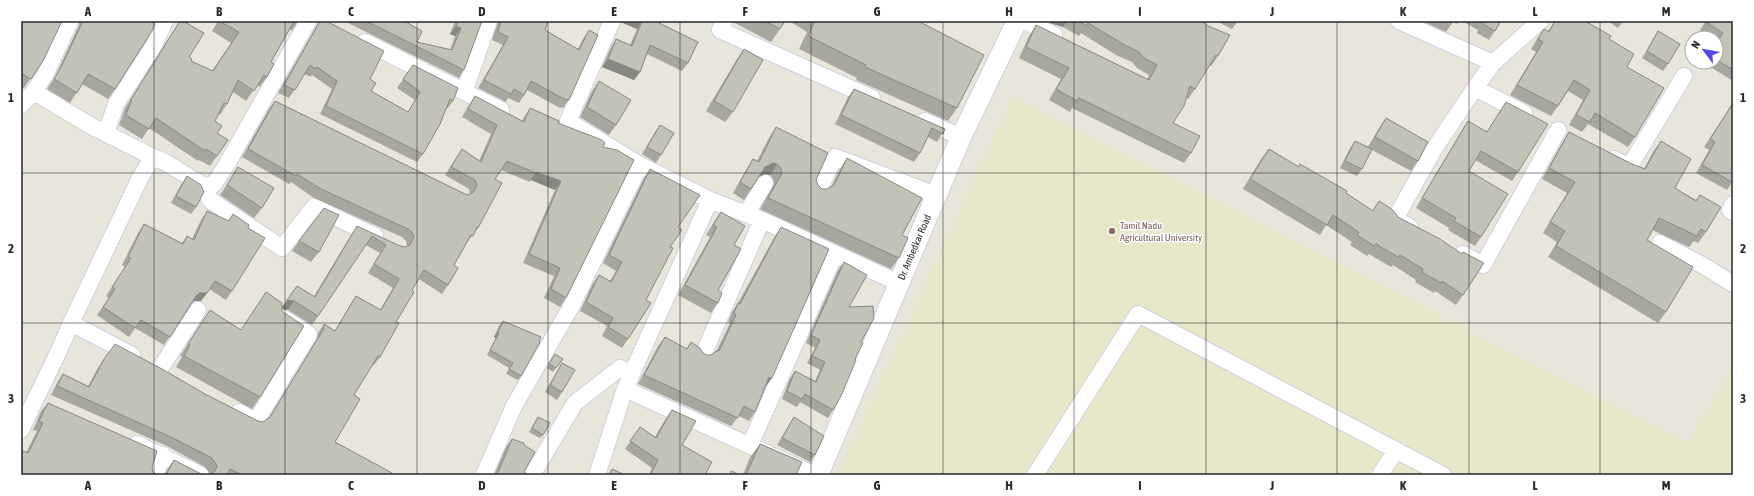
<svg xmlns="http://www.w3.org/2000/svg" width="1754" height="496" font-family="'Asap Condensed',sans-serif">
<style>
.education{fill:#e8e7ca}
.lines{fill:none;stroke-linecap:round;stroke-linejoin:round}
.minor-casing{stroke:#d0cfdf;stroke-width:18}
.tertiary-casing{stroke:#d0cfdf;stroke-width:22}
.minor{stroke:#fff;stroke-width:16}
.tertiary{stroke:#fff;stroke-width:20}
.wall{fill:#a8a79f}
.shaded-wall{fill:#888882}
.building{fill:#c3c2b9;stroke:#888882}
.grid{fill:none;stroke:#272727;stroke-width:1;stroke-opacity:0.55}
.education-dot{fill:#8d6e63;stroke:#fff;stroke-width:1.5}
.labels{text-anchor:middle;stroke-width:3;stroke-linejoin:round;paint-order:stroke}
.education-label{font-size:10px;fill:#785e54;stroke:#fff;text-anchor:start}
.street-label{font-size:10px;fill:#272727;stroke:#fff}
.neatline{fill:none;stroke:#272727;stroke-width:1.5}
.grid-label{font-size:13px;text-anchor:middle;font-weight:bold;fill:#272727}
</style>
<rect width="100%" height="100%" fill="#e8e6da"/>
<path class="education" d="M1012,97l676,346 45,-77v109h-896z"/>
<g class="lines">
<defs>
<path id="minor" d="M70,21l-24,52 -12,19 59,35 60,30
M612,21l-44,100 72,44 70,35 52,20 137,63
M724,21l-4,9 152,68
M1025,21l29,14
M1399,21l94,42 47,-42
M365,42l136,68
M1493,63l-18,25 49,25
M464,92l25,-71
M21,105l13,-13
M925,121l36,16
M106,133l10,-29 38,-59 11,-24
M1614,159l15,8 55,-91
M204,186l6,14 72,48 32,-41 61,29
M818,191l17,-34 101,38
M710,200l-85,189 190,86
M1733,204l-3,6 3,2
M746,214l19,-31
M1410,227l-15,-8 39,-70 41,-61
M1660,243l44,23 29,18
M1463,254l20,11 75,-135
M71,323l61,32
M703,355l59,-135
M160,369l38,-59
M239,412l17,9 53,-87 -26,-16
M21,430c16,-36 35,-70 50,-107l69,-145 13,-21 12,5 39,24 10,-2 13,-20 81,-143
M137,444l64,31
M750,445l85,-191
M155,475l8,-20
M484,475l30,-69 58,-101 68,-140
M532,475l43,-72 45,-35 11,7
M597,475l28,-86
M1035,475l103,-161 305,161
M1380,475l16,-25"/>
<path id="tertiary" d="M818,475l143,-338 56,-116"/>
</defs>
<use href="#minor" class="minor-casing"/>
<use href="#tertiary" class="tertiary-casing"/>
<use href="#minor" class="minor"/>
<use href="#tertiary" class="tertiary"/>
</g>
<path class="wall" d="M21,21l23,38 -20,29 -3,-1z
M79,21h76l-40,68 -7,10 -26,-15 -12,19 -23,-14 8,-12 24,-52z
M180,21l11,40 21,10 19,-28 -19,-12 6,-10h80l-6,10 -2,-2 -19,33 -4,15 -7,10 -3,-2 -11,16 -13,-9 -6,12 -7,11 -1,-1 -4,7 2,12 11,7 -18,26 -11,-6 -1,1 -49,-33 -7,11 -23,-14 6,-17 49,-78z
M320,21l50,58 1,12 37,21 7,-12 -18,-12 16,-23 40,36 -6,8h-1l-23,45 -6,8 -97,-48 12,-25 -20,-14 -2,2 -5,-3 -16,24 -11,-5 38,-66z
M344,21h60l13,21 33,8 5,-14 -5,-2 5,-13h27l-18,49 -5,8z
M498,21h50l-3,9 33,19 5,-10 6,-9 -20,70 -6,8 -2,-1 -1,1 -33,-18 -3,5 -5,8 -11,-5 -2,4 -28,-14 25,-43 -11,-5z
M624,21h36l-1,2 29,40 -6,8 -35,-17 -7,18 -6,8 -32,-13 9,-20 5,-8 14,6 7,-16 -14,-6z
M734,21h51l-5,8 -9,13 -38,-20z
M789,21h129l39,87 -9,13 -92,-41 1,-2 -58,-29 8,-17z
M1050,21h151l17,35 -7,10 -2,-1 -14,24 -7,10 -2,-1 -13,25 18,30 -7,10 -112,-55 -2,4 -21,-12 12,-21 -42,-21 10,-22 7,-11 111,54 2,-4 -12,-7 -5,-6 -16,-7 -35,-22 -2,3 -16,-9 -13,-4z
M1216,21h22l-6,8z
M1422,21h37l-2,3 -4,-2 -7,10z
M1462,21h39l-12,19 -12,-7 1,-3z
M1555,21h30l24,18 18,28 8,70 -7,10 -40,-23 -6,8 -13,-7 14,-25 -15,-9 -10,15 -7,10 -41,-21 26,-43 -5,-3 6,-10 7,-10 4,2z
M1608,21h15l-5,7z
M1706,21h27v60l-29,-18 1,-1h11v-18l2,-2 -2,-2v-2h-4l-12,-8z
M1658,31l10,33 -5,7 -21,-13z
M744,49l-11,63 -8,10 -19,-11 31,-52z
M599,81l17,44 -7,10 -29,-18 12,-26z
M854,89l91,40 -8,13 -9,-5 -8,16 -6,9 -79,-38 13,-27z
M475,96l47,25 2,-4 6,-9 73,39 -37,151 -6,9 -16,-9 10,-22 -31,-13 32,-73 -24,-10 -1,2 -29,-12 -6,9 -17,49 -12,16 -12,21 -6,20 -6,9 -23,-15 -7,11 -16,32 -16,35 -6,8h-2l-18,30 -19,47 56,33h-182l1,-1 -5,-7 -38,-21 -116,-51 6,-12 6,-9 25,12 10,-18 6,-9 101,35 53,27 5,1 6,-4 48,-79 1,-6 6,-9 11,7 15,-26 6,-9 24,14 13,-22 -25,-15 12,-20 -14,-8 -54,80 -24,-15 -6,-1 -22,88 -8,12 -76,-42 6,-10 -2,-1 30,-46 31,20 41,-23 15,-21 17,10 37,-61 6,-9 43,20 5,1 2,-1 -1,-5 -4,-4 -88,-39 -23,-16 -2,2 -47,-27 27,-48 6,-8 192,94 3,-1 -1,-5 -24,-14 17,-26 17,12 12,-27 -29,-17 7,-12z
M1506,102l12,70 -6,9 -37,-21 -6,11 12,66 -6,9 -27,-16 1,-2 -33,-20 46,-78 6,-9 19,11z
M1733,103v78l-6,9 -31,-17 13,-23 -5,-3z
M1386,118l32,43 -7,10 -39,-21 -10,19 -5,7 -17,-8 10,-20 5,-7 13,6 11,-19z
M660,125l1,30 -5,8 -14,-9 13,-22z
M776,127l40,53 2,5 4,4h5l4,-2 9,-18 7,-11 55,77 -3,23 -8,11 -131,-60 14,-25 -1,-5 -3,-4 -5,-1 -6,3 -15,23 -11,-7 13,-23 7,-11 4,2 12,-23z
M1569,132l63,32 12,5 9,-17 8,-11 14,47 21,12 4,-5 6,37 -8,11 -4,-2 -5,6 -37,-17 -5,10 19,72 -8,11 -110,-66 9,-15 -14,-9 24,-40 -25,-14 20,-36z
M1269,149l29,18 48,26 26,18 7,-10 19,16 65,78 -7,10 -21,-14 -1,2 -19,-11 1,-2 -23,-15 -2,2 -22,-13 -2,2 -17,-11 2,-3 -26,-17 -6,10 -77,-46 18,-30z
M238,167l24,41 -8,10 -34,-23z
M650,169l28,58 -8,20 -42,92 -6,9 -20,-12 5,-10 -27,-15 13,-28 6,-8 11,6 6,-10 -13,-8 41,-85z
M187,176l9,31 -5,7 -20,-11 11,-20z
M207,211l21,10 5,-7 15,14 -16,63 -6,9 -17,-11 -8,12h-7l-3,3 -27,41 -29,-17 -6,9 -32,-22 12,-17 -3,-2 19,-29 -3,-2 16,-32 6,-9 38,19 5,-7 5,3 9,-19z
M721,212l13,33 -16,45v13l-7,10 -33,-18 32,-58 -4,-2 8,-13z
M781,227l-16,160 -10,25 -6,9 -10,-5 -8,10 -93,-42 20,-38 7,-9 21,12 5,-7 15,13h5l6,-5 13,-27 -2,-1 4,-10 6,-9 37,-67z
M299,241l20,11 -8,10 -19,-11z
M844,262l5,45 12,35 -6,17 -22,51 -5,8 -28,-16 -3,5 -15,-8 8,-21 5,-7 20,10 5,-11 -13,-7 8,-15 -9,-5 32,-73z
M503,321l18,55 -3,4 -12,-6 3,-6 -22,-13 9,-17 -2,-1 5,-11z
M555,354l8,5 -10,13 -6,-4z
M562,363v29l-5,8 -12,-8 12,-21z
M48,403l104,64 1,5 4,3h-136v-20l2,-4 3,2 11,-22 -4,-1 8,-19z
M672,410l10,35 23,30h-56l3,-7 -27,-19 15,-22 15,10 11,-19z
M538,417l5,18 -3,3 -11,-6z
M794,417l21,38 -5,7 -33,-17 12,-20z
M512,439l12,6v27l3,3h-33l12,-28z
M760,444l36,31h-53l7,-18z
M174,460l30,15h-39l3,-7z"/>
<path class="shaded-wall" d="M624,21h18l-5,8 -14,-6z
M1051,21h16l-4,6 -13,-4z
M456,26l5,2 -6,8 -5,-2z
M608,59l32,13 -6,8 -32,-13z
M773,163l4,1 -7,11 -5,-1 -8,4 8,-11z
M536,172l25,9 -6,9 -24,-10z
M200,293h7l-6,8h-7l-4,4 6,-9z
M287,300l7,1 -6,9 -7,-1z
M498,332l1,1 -3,5 -2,-1z
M769,377l3,1 -7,9z"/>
<path class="building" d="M21,21h41l-18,38 -13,20 -10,-6z
M83,21h72l-2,2 2,1 -3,7 -37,58 -27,-15 -11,19 -23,-14 7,-12z
M180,21h3l21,12 -15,24 3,2 -1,2 22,10 26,-39 -20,-11h75l-23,41 3,2 -7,13 -3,-2 -10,16 -16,-11 -11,24 -3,-1 -9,18 7,5 -5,7 11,7 -11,16 -11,-7 -1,2 -49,-33 -7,11 -23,-14 6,-17z
M320,21h6l58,30 -14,28 6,4 -5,8 37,21 12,-20 -17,-13 10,-14 45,23 -5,13 -3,-2 -10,25 -17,30 -97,-48 11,-25 -20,-14 -1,2 -6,-4 -15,25 -11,-5z
M366,21h38l18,10 -5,11 35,8 9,-22 -5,-2 2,-5h24l-18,49z
M501,21h47l-3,9 34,20 10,-20 9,5 -29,65 -2,-1 -1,1 -35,-19 -7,14 -10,-6 -3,5 -27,-14 24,-43 -10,-5z
M642,21h18l-1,2 39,19 -10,21 -38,-18 -10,27 -32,-13 8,-20 16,7z
M765,21h20l-5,8z
M815,21h103l66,34 -27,53 -92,-41 1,-2 -58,-29z
M1078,21h123l7,5 22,9 -12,21 -2,-1 -21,34 -5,-3 -6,20 -11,17 27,13 -9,17 -112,-55 -2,3 -21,-12 13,-21 -43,-21 10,-22 113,55 8,-15 -13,-7 -5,-6 -16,-8 -35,-21 -1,3z
M1485,21h16l-6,10 -12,-7z
M1555,21h30l26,15 -2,3 25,15 -7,13 37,21 -29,49 -40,-24 -5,9 -14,-7 14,-25 -16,-10 -16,26 -41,-21 26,-43 -5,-3 6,-10 5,3z
M1707,21h26v49l-17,-11v-14l7,-12 -17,-11z
M1658,31l22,13 -12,20 -21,-13z
M744,49l19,11 -30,52 -19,-11z
M599,81l32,19 -15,25 -29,-18z
M854,89l91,40 -2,5 -11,-6 -12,25 -79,-38z
M475,96l49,26 6,-14 29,13 -1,2 44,17 3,3 -2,4 14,3 17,10 -68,138 -15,-9 9,-21 -31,-14 32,-73 -25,-9v1l-29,-12 -12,18 7,4 -24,45 -1,-1 -4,9 -2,-1 -17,30 4,3 -10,17 -24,-15 -12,20 2,2 -18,30 3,1 -19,34 -2,-1 -24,39 6,4 -25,43 57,31 -1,2h-149l-12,-6 -3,6h-18l6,-4 2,-5 -5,-8 -39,-20 -116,-52 6,-12 26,13 15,-28 11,-15 47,25 43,25 53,27 5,1 7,-5 53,-87 1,-6 11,7 21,-35 25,14 18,-31 -25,-15 12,-19 -14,-9 -54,80 -24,-15 -7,-1 10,-14 18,11 42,-71 43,20 5,1 5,-2 4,-8 -2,-5 -4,-3 -87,-40 -24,-15 -1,2 -48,-27 27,-48 192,94 5,-2 3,-3 2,-5 -2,-5 -24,-13 11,-18 19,13 16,-37 -29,-16z
M1506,102l42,22 -30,48 -37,-21 -12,20 39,23 -27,43 -27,-16 2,-3 -34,-20 46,-77 19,11z
M1733,103v78l-1,1 -30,-17 13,-23 -5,-3z
M1386,118l42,24 -10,19 -43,-24z
M660,125l14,8 -13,22 -14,-8z
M776,127l52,26 -12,27 2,5 4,4h5l7,-4 13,-27 75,40 -20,37 6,3 -9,20 -131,-60 14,-25 -1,-5 -4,-4 -4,-1 -8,4 -14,22 -11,-7 13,-23 6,3z
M1569,132l63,32 13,5 16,-28 30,18 -16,29 21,13 4,-6 21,12 -15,25 -5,-3 -4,7 -38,-18 -12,22 46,27 -27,45 -110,-66 9,-15 -15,-9 25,-40 -26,-14z
M1355,141l17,8 -10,20 -17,-8z
M1269,149l30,18 1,-3 47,27 -1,2 27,18 6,-10 14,9 5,7 42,22 22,15 1,-2 21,11 -21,32 -21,-14 -1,2 -19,-11 1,-3 -23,-14 -2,2 -22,-13 -2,2 -17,-11 2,-3 -26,-17 -6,10 -77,-46z
M238,167l36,21 -12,20 -35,-23z
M650,169l50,26 -22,32 4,3 -12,17 3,1 -27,52 5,3 -23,36 -20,-12 5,-9 -27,-16 13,-27 12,7 11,-20 -13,-7z
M187,176l14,9 3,7 -8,15 -20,-11z
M324,208l15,7 -20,37 -20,-11z
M207,211l22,10 4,-7 16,11 -1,3 17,10 -33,53 -17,-10 -8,12h-7l-4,3 -26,41 -29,-17 -6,8 -32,-21 12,-18 -3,-2 19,-29 -3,-1 16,-33 39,20 4,-8 7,4z
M721,212l24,14 -11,19 7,4 -23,41 4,3 -4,10 -33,-18 32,-58 -4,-2z
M781,227l48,22 -57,129 -3,-1 -14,35 -11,-6 -6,12 -94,-43 21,-38 22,12 4,-7 9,6 2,4 4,3h5l7,-5 1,1 17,-36 -2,-2 4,-10 2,1z
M844,262l23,13 -18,32 24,-1 1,12 -13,24 2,1 -8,16 1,1 -15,36 -8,14 -28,-16 -3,5 -15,-8 8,-20 21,11 9,-20 -13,-6 8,-16 -9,-5z
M266,292l16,11v8l4,3 18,12 -44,71 -76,-41 6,-11 -2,-1 22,-34 31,20z
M503,321l38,16 -2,4 1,1 -19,34 -12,-7 4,-6 -23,-13 9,-17 -1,-1z
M555,354l8,5 -7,9 -7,-4z
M562,363l13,7 -13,22 -12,-7z
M48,403l109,48 -5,16 1,5 5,3h-137v-19l2,-5 5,2 15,-30 -4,-2z
M672,410l24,11 -14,24 30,17 -7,13h-55l8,-15 -28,-19 10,-14 16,11z
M538,417l12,6 -7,12 -11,-7z
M794,417l30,19 -9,19 -33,-17z
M512,439l12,4v2l11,7 -11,20 3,2v1h-31l3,-5z
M760,444l42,18 -6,13h-50z
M174,460l29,15h1h-40l3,-2z
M612,469l13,6h-16z
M731,471l9,4h-10z"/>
<path class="grid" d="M154,21v454M285,21v454M417,21v454M548,21v454M680,21v454M811,21v454M943,21v454M1074,21v454M1206,21v454M1337,21v454M1469,21v454M1600,21v454M21,173h1712M21,323h1712"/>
<circle class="education-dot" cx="1112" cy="231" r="4"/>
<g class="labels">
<g class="education-label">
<text x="1120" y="229">Tamil Nadu<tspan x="1120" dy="12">Agricultural University</tspan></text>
</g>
<g class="street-label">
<text transform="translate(914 247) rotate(-67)" y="4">Dr. Ambedkar Road</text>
</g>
</g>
<rect width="1754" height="496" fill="none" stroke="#ffffff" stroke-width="44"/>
<g transform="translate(1704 50) rotate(302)"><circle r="19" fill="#ffffff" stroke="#a9a9a9"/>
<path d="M0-3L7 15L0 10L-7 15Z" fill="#5649e5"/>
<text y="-6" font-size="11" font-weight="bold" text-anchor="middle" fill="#272727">N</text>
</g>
<rect x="22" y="22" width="1710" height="452" class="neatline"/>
<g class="grid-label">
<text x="88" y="16">A</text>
<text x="219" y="16">B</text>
<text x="351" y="16">C</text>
<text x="482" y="16">D</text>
<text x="614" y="16">E</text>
<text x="745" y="16">F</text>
<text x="877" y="16">G</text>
<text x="1009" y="16">H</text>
<text x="1140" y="16">I</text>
<text x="1272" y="16">J</text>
<text x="1403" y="16">K</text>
<text x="1535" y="16">L</text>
<text x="1666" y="16">M</text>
<text x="11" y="102">1</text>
<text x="1743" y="102">1</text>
<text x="11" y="253">2</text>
<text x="1743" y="253">2</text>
<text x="11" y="403">3</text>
<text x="1743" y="403">3</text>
<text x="88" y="490">A</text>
<text x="219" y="490">B</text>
<text x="351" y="490">C</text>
<text x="482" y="490">D</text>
<text x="614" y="490">E</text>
<text x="745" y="490">F</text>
<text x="877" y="490">G</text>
<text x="1009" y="490">H</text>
<text x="1140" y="490">I</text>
<text x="1272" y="490">J</text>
<text x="1403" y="490">K</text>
<text x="1535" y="490">L</text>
<text x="1666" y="490">M</text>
</g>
</svg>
